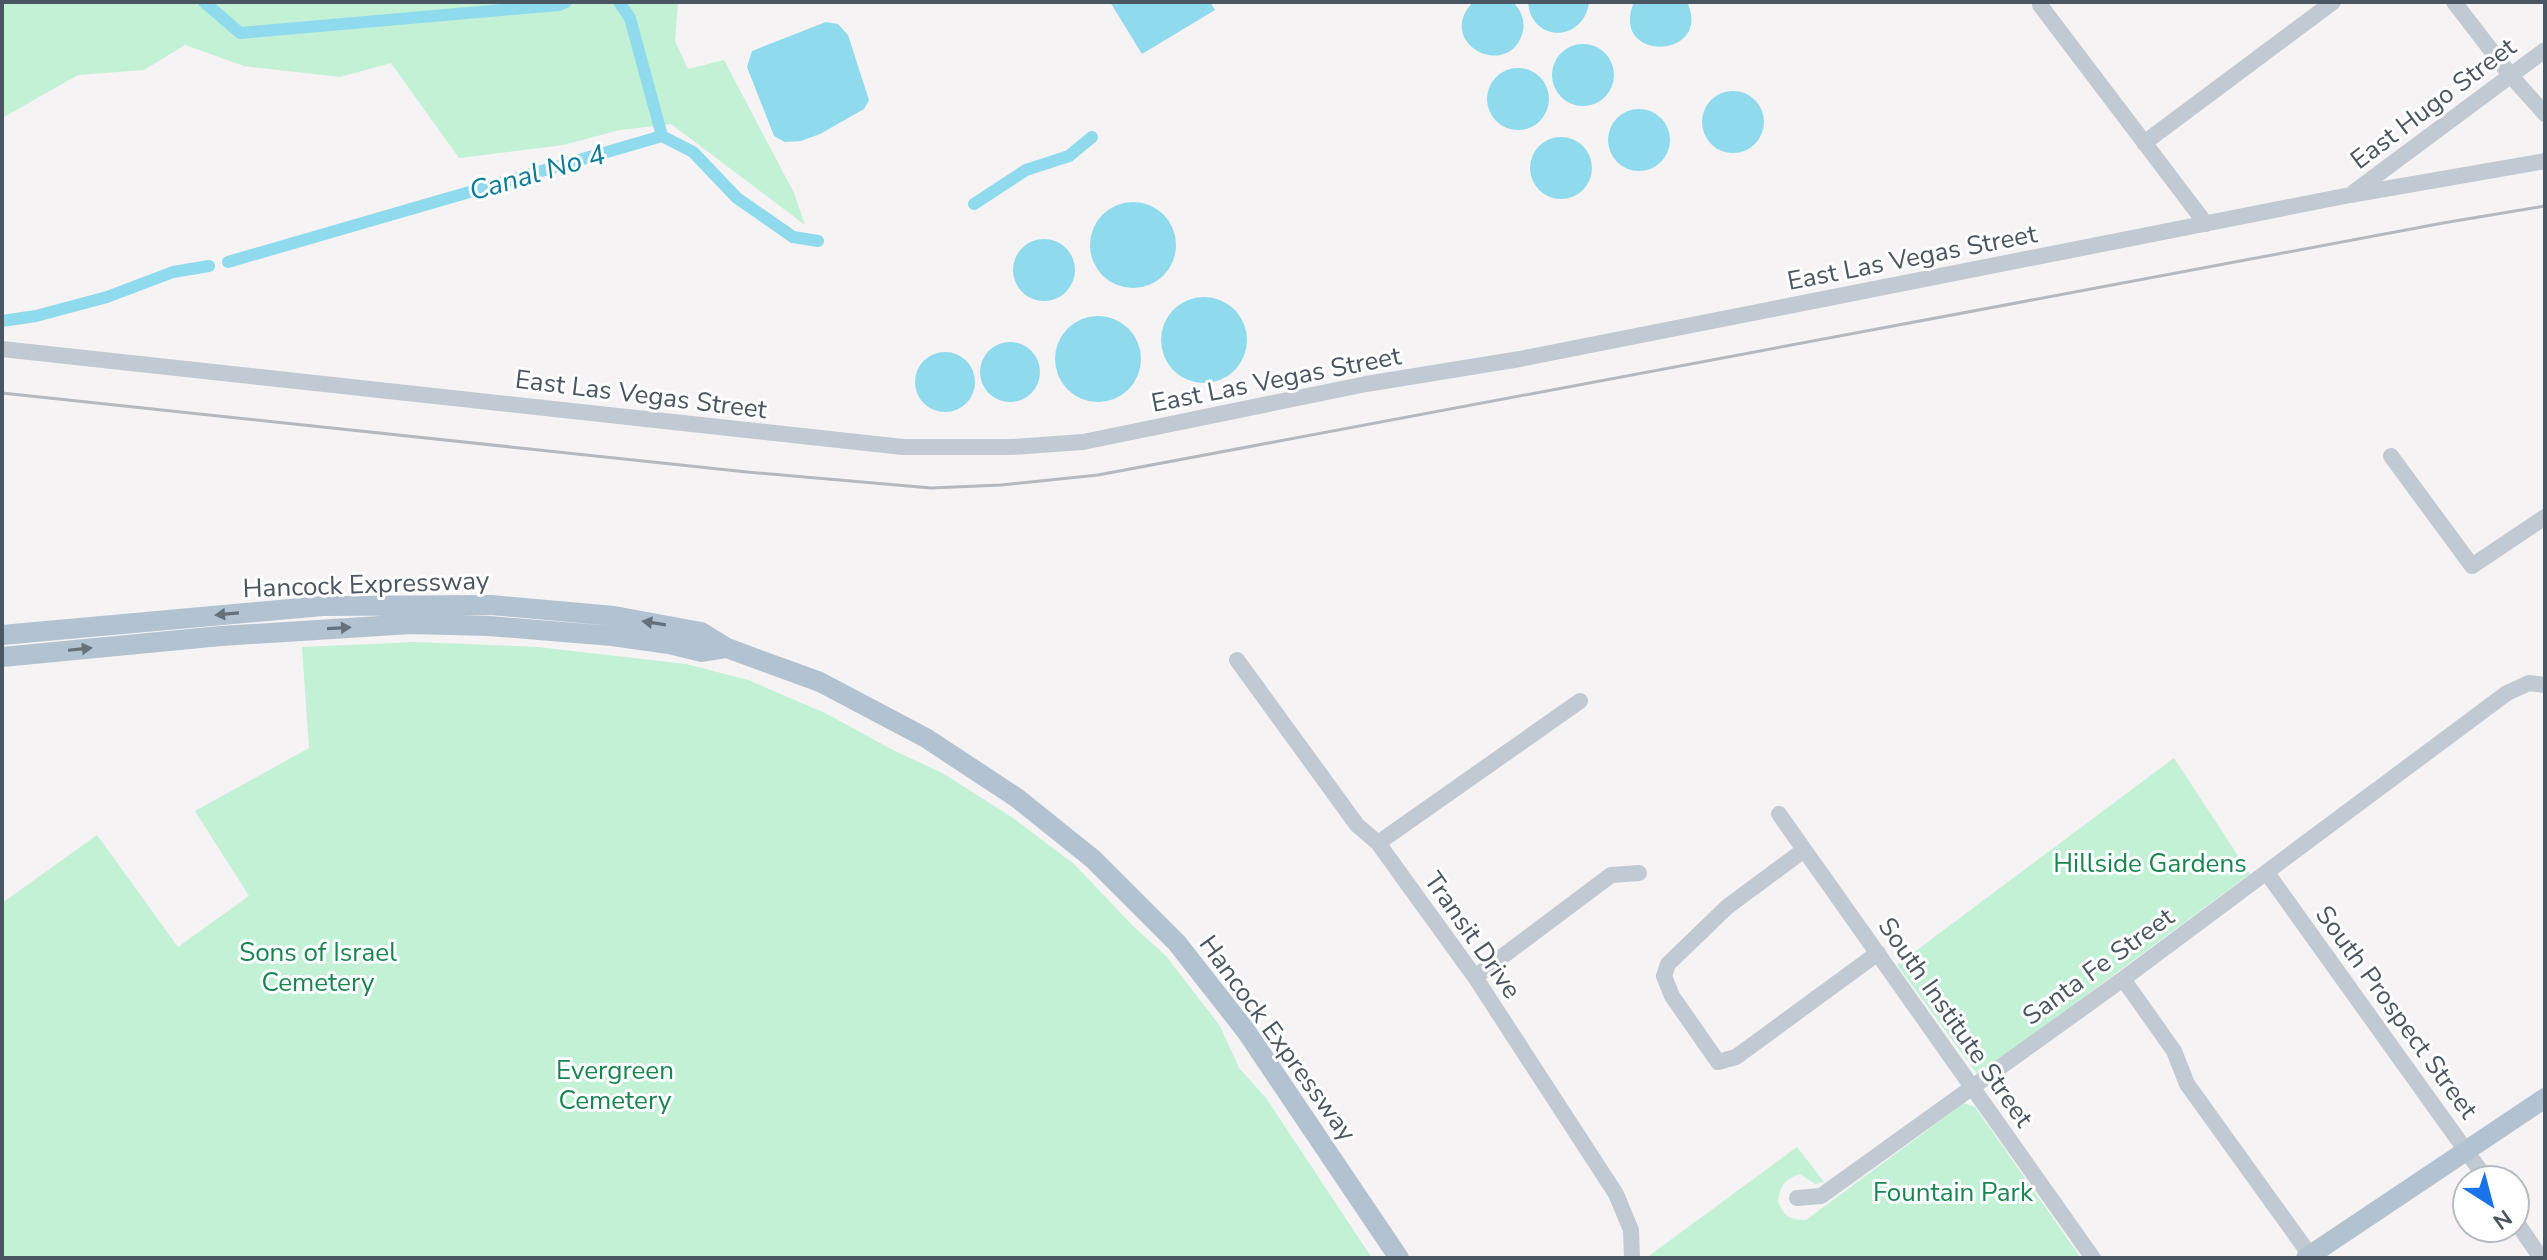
<svg xmlns="http://www.w3.org/2000/svg" width="2547" height="1260" font-family="'Nunito Sans',sans-serif">
<style>
.green{fill:#c3f1d5}
.water{fill:#90daee}
.lines{fill:none;stroke-linecap:round;stroke-linejoin:round}
.canal{stroke:#90daee;stroke-width:12}
.minor{stroke:#c1cad2;stroke-width:16}
.major{stroke:#b3c2d1;stroke-width:20}
.rail{stroke:#b5b8bd;stroke-width:3}
.oneway{fill:#64717d}
.labels{text-anchor:middle;stroke-width:6;stroke-linejoin:round;paint-order:stroke}
.street-label{font-size:26px;fill:#4a5661;stroke:#fff}
.park-label{font-size:26px;fill:#17864f;stroke:#fff}
.water-label{font-size:28px;font-style:italic;fill:#0c7c9b;stroke:#fff}
</style>
<rect width="100%" height="100%" fill="#f5f3f3"/>
<path class="green" d="M2,2h676l-3,39 13,28 36,-9 70,133 11,32 -134,-101 -51,6 -57,15 -104,13 -68,-95 -51,14 -96,-11 -59,-21 -41,25 -66,5 -76,43z
M415,642l123,5 148,17 62,16 77,33 68,37 51,24 69,44 61,46 60,63 32,29 54,70 19,42 27,30 106,160h-1370v-355l95,-68 81,112 71,-51 -54,-85 114,-63 -7,-101z
M2174,758l76,116 -272,201 -81,-110z
M1964,1103l11,4 106,151h-435l151,-111 27,35 -9,2 -15,-10c-14,4 -21,13 -22,27 5,15 12,19 28,19z"/>
<path class="water" d="M1110,2h100l5,8 -73,44z
M1473,2h40c8,8 12,18 10,29 -12,51 -90,13 -50,-29z
M1528,2h61c-5,41 -58,41 -61,0z
M1634,2h53c27,58 -79,61 -53,0z
M826,22l12,2 10,11 21,65 -5,9 -44,25 -19,7 -16,1 -11,-6 -27,-69 5,-16z
M1552 75a31 31 0 1 1 62 0a31 31 0 1 1-62 0Z
M1487 99a31 31 0 1 1 62 0a31 31 0 1 1-62 0Z
M1702 122a31 31 0 1 1 62 0a31 31 0 1 1-62 0Z
M1608 140a31 31 0 1 1 62 0a31 31 0 1 1-62 0Z
M1530 168a31 31 0 1 1 62 0a31 31 0 1 1-62 0Z
M1090 245a43 43 0 1 1 86 0a43 43 0 1 1-86 0Z
M1013 270a31 31 0 1 1 62 0a31 31 0 1 1-62 0Z
M1161 340a43 43 0 1 1 86 0a43 43 0 1 1-86 0Z
M1055 359a43 43 0 1 1 86 0a43 43 0 1 1-86 0Z
M980 372a30 30 0 1 1 60 0a30 30 0 1 1-60 0Z
M915 382a30 30 0 1 1 60 0a30 30 0 1 1-60 0Z"/>
<g class="lines">
<path class="canal" d="M204,2l36,31 319,-28 7,-3
M619,2l11,16 32,118
M974,204l52,-34 43,-14 23,-19
M228,262l434,-126 31,16 44,46 56,39 25,4
M2,321l34,-5 71,-19 66,-25 36,-6"/>
<path class="minor" d="M2454,2l57,74 34,38
M2040,5l166,219
M2144,143l189,-141
M2354,192l191,-142
M2,349l901,98h108l72,-5 283,-58 154,-25 830,-164 195,-34
M2391,456l81,110 73,-49
M1237,660l120,165 21,18 97,134 141,217 15,36 1,28
M1779,814l314,444
M1378,843l202,-142
M1804,850l-77,57 -59,57 -4,12 8,20 46,66 18,-5 142,-104
M2267,873l220,307
M1475,977l136,-102 28,-2
M2123,979l51,72 13,33 123,171
M1797,1198l24,-2 302,-217 384,-286 22,-10 16,2
M2515,1220l26,38"/>
<path class="major" d="M2,635l321,-29 168,-1 123,11 87,16 26,16 93,34 106,56 91,60 76,61 84,84 69,88 153,227
M2,657l219,-21 190,-12 78,2 123,10 57,8 33,8 25,-4
M2306,1258l239,-160"/>
<path class="rail" d="M2,393l745,79 184,16 70,-3 97,-10 1345,-252 102,-17"/>
</g>
<defs><path id="oneway-solid" d="M-6-.8H1V-3.2L6.5 0L1 3.2V.8H-6Z" transform="scale(2)"/></defs>
<g class="oneway">
<use href="#oneway-solid" transform="translate(227 614) rotate(175)"/>
<use href="#oneway-solid" transform="translate(654 623) rotate(-171)"/>
<use href="#oneway-solid" transform="translate(339 628) rotate(-3)"/>
<use href="#oneway-solid" transform="translate(80 649) rotate(-6)"/>
</g>
<g class="labels">
<g class="street-label">
<text transform="translate(2433 103) rotate(-37)" y="9">East Hugo Street</text>
<text transform="translate(1912 257) rotate(-11)" y="9">East Las Vegas Street</text>
<text transform="translate(1276 379) rotate(-11)" y="9">East Las Vegas Street</text>
<text transform="translate(641 394) rotate(7)" y="9">East Las Vegas Street</text>
<text transform="translate(366 584) rotate(-2)" y="9">Hancock Expressway</text>
<text transform="translate(1473 935) rotate(55)" y="9">Transit Drive</text>
<text transform="translate(2098 966) rotate(-36)" y="9">Santa Fe Street</text>
<text transform="translate(2397 1012) rotate(54)" y="9">South Prospect Street</text>
<text transform="translate(1956 1022) rotate(55)" y="9">South Institute Street</text>
<text transform="translate(1278 1038) rotate(54)" y="9">Hancock Expressway</text>
</g>
<g class="park-label">
<text x="2150" y="872">Hillside Gardens</text>
<text x="318" y="961">Sons of Israel<tspan x="318" dy="30">Cemetery</tspan></text>
<text x="615" y="1079">Evergreen<tspan x="615" dy="30">Cemetery</tspan></text>
<text x="1953" y="1201">Fountain Park</text>
</g>
<g class="water-label">
<text transform="translate(537 172) rotate(-16)" y="10">Canal No 4</text>
</g>
</g>
<rect width="2547" height="1260" fill="none" stroke="#4a5661" stroke-width="8"/>
<g transform="translate(2491 1204) rotate(144)"><circle r="38" fill="#ffffff" stroke="#b7bbc0" stroke-width="2"/>
<path d="M0-6L14 30L0 20L-14 30Z" fill="#1a73e8"/>
<text y="-12" font-size="22" font-weight="bold" text-anchor="middle" fill="#4a5661">N</text>
</g>
</svg>
